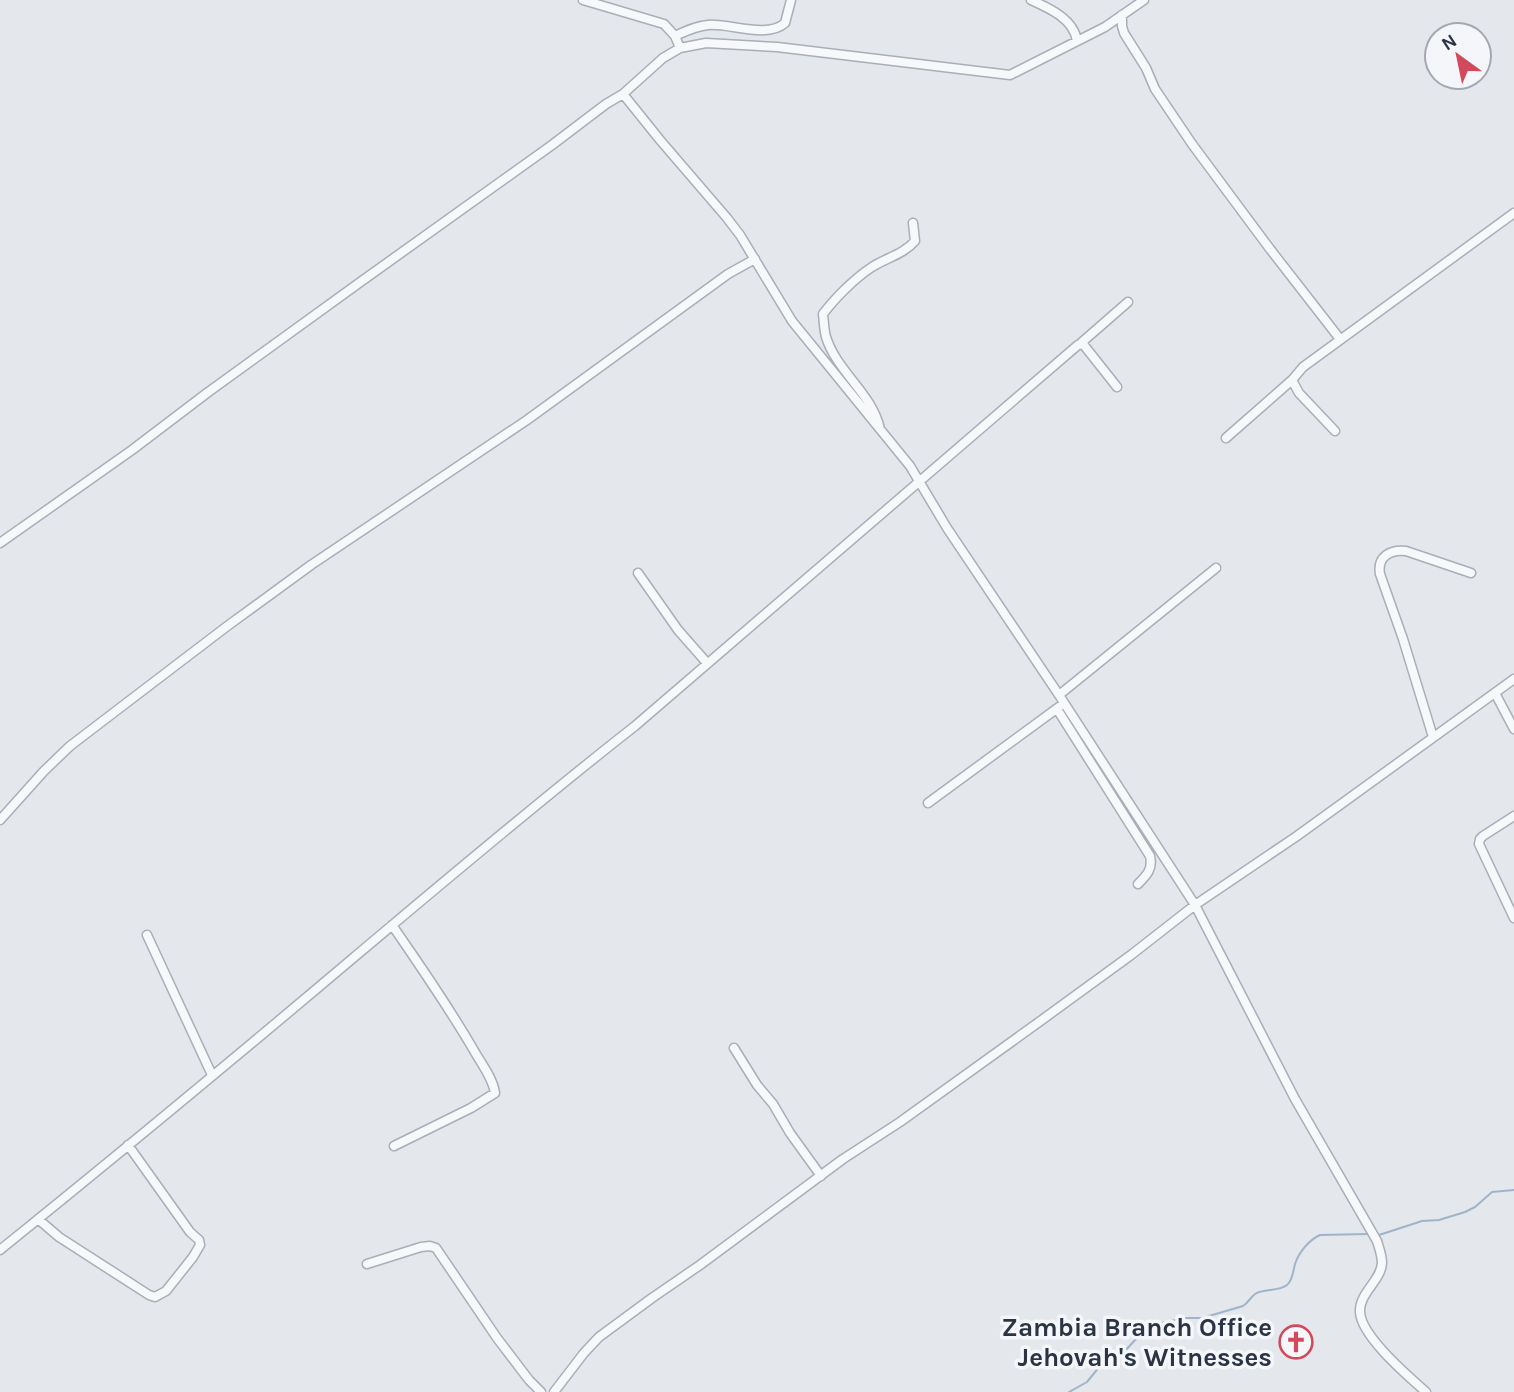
<svg xmlns="http://www.w3.org/2000/svg" width="1514" height="1392" font-family="Karla,sans-serif">
<style>
.lines{fill:none;stroke-linecap:round;stroke-linejoin:round}
.stream{stroke:#9fb4cc;stroke-width:2}
.street-casing{stroke:#a9aeb7;stroke-width:11}
.street{stroke:#f7f8fa;stroke-width:8}
.labels{text-anchor:middle;stroke-width:7;stroke-linejoin:round;paint-order:stroke}
.poi-label{font-size:26px;font-weight:bold;fill:#2b3445;stroke:#f4f6f9;text-anchor:end}
</style>
<rect width="100%" height="100%" fill="#e4e7ec"/>
<g class="lines">
<path class="stream" d="M1379,1235l43,-14 17,-1 26,-8 10,-5 17,-15 22,-2
M1069,1392l18,-10 21,-26 16,-4 23,-25 9,-3 30,-6h16l41,-12c5,-3 7,-8 12,-12 9,-6 23,-2 32,-9 6,-5 6,-14 8,-21 4,-12 14,-24 25,-29l48,-1"/>
<defs>
<path id="street" d="M583,0l81,24 11,12 5,12
M1031,0c18,8 43,19 46,41
M1122,15v11l2,7 22,35 9,21 37,55 78,105 70,90
M675,36c11,-5 21,-10 33,-11 22,-2 59,14 77,-2l6,-23
M623,94l37,46 67,78 13,17 52,86 118,145 37,62 112,167 136,210 100,194 82,142c2,7 5,14 5,22 -1,18 -23,30 -22,49 1,24 48,64 66,80
M1081,343l47,-41
M1292,380l7,13 36,38
M880,429c-8,-36 -43,-57 -54,-92 -2,-7 -2,-15 -3,-23 12,-16 32,-36 49,-47 14,-9 32,-13 43,-26l-2,-18
M1226,438l66,-58 11,-13 211,-154
M0,543l132,-93 75,-57 152,-110 193,-138 54,-41 17,-10 40,-36 17,-10 26,-5 71,4 233,28 95,-48 39,-27
M638,573l40,57 29,33
M1495,693l19,36
M1059,695l157,-127
M1057,709l93,147c3,13 -3,19 -12,28
M1433,737l-30,-98 -23,-65c-3,-17 10,-25 26,-23l65,22
M928,803l131,-96
M1514,816l-31,20 -3,3 -1,5 35,74
M0,820l44,-49 26,-25 156,-119 85,-62 216,-145 201,-146 27,-15
M392,925c29,42 58,84 84,129 7,12 17,25 19,39l-24,15 -77,38
M147,935l65,140
M734,1048l23,37 16,19 17,29 31,43
M38,1219l21,18 90,58 6,2 11,-6 27,-34 7,-12 -1,-5 -9,-8 -62,-87
M0,1250c119,-96 236,-193 352,-291 94,-79 187,-158 283,-233l443,-381 5,-1 34,43
M367,1264l54,-17 9,-1 6,2 61,90 32,42 12,12
M554,1392l30,-39 15,-16 53,-39 48,-33 143,-106 57,-37 139,-100 92,-67 64,-50 102,-69 217,-157"/>
</defs>
<use href="#street" class="street-casing"/>
<use href="#street" class="street"/>
</g>
<defs>
<symbol id="church-ring" viewBox="-11 -11 22 22"><circle r="9.5" fill="#f4f6f9" stroke="#d1495b" stroke-width="1.5"/><path d="M-1.2-6h2.4v3.5h3.3v2.4h-3.3V6h-2.4V-.1h-3.3v-2.4h3.3Z" fill="#d1495b"/></symbol>
</defs>
<g fill-rule="evenodd">
<use href="#church-ring" x="1277" y="1323" width="38" height="38"/>
</g>
<g class="labels">
<g class="poi-label">
<text x="1272" y="1336">Zambia Branch Office<tspan x="1272" dy="30">Jehovah's Witnesses</tspan></text>
</g>
</g>
<g transform="translate(1458 56) rotate(327)"><circle r="33" fill="#f4f6f9" stroke="#a4a8b1" stroke-width="2"/>
<path d="M0-5L12 26L0 18L-12 26Z" fill="#d1495b"/>
<text y="-10" font-size="19" font-weight="bold" text-anchor="middle" fill="#2b3445">N</text>
</g>
</svg>
